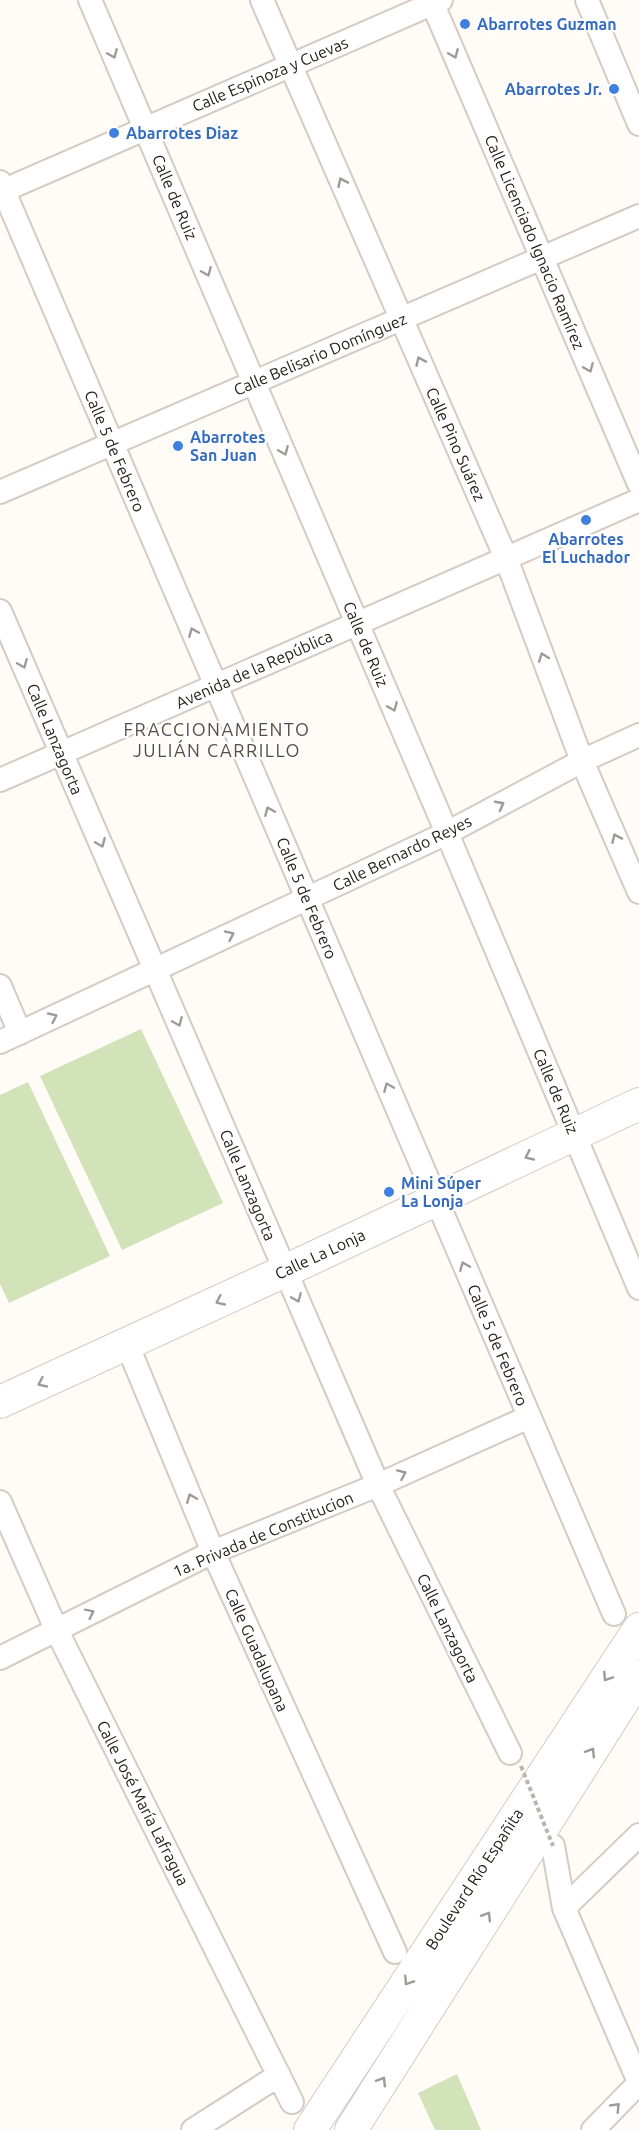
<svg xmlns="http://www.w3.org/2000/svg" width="639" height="2130" font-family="Ubuntu,sans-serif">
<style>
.green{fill:#d2e2b9}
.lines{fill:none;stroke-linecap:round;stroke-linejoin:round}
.street-casing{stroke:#d5cbc2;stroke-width:26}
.secondary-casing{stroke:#d5cbc2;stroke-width:34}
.street{stroke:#fff;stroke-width:22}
.secondary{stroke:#fff;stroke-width:32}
.path-bridge{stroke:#b9b5b1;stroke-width:4;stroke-dasharray:4.5 3;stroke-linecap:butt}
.oneway{stroke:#9c9b99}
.shop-dot{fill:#3f7fe0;stroke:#fff;stroke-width:2}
.labels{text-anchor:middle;stroke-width:4.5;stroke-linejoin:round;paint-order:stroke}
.shop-label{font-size:16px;font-weight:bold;fill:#366cbe;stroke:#fff;text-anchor:start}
.street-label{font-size:16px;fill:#24201d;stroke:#fff}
.neighbourhood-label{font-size:18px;letter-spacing:1.5px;fill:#554c44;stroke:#fff}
</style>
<rect width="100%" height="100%" fill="#fffbf7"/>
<path class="green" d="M141,1029l82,174 -101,47 -82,-174z
M28,1082l82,174 -101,47 -9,-19v-189z
M457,2074l24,56h-46l-17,-37z"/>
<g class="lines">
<defs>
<path id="street" d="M90,0l357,833 192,455
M262,0l244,558 76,203 57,131
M431,0l208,484
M587,0l52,124
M0,182l614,1432
M0,192l441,-192
M0,492l639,-276
M0,611l378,874 132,268
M0,780l639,-280
M0,986l20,47
M0,1042l447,-209 135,-72 57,-26
M127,1344l86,208 182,400
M0,1502l56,127 236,473
M0,1658l213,-106 165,-67 151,-68
M553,1846l11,62 75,174
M564,1908l75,-73
M193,2130l86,-55
M593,2130l46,-47"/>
<path id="secondary" d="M0,1402l285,-131 354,-167
M310,2130l329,-501
M351,2130l288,-454"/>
</defs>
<use href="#street" class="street-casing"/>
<use href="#secondary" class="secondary-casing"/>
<use href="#street" class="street"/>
<use href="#secondary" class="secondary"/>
<path class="path-bridge" d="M521,1766l32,80"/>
</g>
<defs><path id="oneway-chevron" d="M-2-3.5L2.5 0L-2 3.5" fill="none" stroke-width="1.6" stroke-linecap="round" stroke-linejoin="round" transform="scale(1.5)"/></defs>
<g class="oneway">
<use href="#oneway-chevron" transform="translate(113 54) rotate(67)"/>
<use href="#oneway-chevron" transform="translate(454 54) rotate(67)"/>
<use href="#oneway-chevron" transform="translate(342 182) rotate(-114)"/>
<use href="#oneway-chevron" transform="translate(207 272) rotate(67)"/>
<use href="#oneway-chevron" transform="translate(420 361) rotate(-114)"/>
<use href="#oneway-chevron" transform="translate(589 368) rotate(67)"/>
<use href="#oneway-chevron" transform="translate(284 451) rotate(67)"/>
<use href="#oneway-chevron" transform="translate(193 632) rotate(-113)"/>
<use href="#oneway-chevron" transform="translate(543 657) rotate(-110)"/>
<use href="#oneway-chevron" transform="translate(23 664) rotate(67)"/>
<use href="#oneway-chevron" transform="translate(393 707) rotate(67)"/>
<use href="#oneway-chevron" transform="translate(500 805) rotate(-28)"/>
<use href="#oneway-chevron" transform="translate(269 811) rotate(-113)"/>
<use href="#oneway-chevron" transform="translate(616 838) rotate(-114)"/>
<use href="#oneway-chevron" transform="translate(101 843) rotate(67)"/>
<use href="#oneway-chevron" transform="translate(230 935) rotate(-25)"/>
<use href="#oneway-chevron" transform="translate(53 1017) rotate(-25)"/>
<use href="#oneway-chevron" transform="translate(178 1022) rotate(67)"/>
<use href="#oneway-chevron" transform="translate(388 1087) rotate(-113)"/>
<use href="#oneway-chevron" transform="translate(529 1156) rotate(155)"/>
<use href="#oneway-chevron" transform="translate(464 1266) rotate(-113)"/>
<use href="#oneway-chevron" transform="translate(297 1298) rotate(67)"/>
<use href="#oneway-chevron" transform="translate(220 1301) rotate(155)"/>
<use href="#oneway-chevron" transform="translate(42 1383) rotate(155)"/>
<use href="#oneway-chevron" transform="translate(402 1474) rotate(-24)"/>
<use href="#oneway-chevron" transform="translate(191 1498) rotate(-112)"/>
<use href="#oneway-chevron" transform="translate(90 1613) rotate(-26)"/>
<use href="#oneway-chevron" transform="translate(607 1677) rotate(123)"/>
<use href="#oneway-chevron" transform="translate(591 1752) rotate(-58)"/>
<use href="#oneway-chevron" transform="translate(487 1916) rotate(-58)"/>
<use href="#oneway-chevron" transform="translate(408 1981) rotate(123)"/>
<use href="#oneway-chevron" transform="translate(382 2081) rotate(-58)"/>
<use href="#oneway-chevron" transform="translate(616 2107) rotate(-46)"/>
</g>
<g class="shop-dot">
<circle cx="465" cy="24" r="6"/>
<circle cx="614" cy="89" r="6"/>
<circle cx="114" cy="133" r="6"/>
<circle cx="178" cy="446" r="6"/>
<circle cx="586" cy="520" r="6"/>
<circle cx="389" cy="1192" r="6"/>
</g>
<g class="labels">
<g class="shop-label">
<text x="477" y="30">Abarrotes Guzman</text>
<text x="602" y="95" text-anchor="end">Abarrotes Jr.</text>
<text x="126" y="139">Abarrotes Diaz</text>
<text x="190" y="443">Abarrotes<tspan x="190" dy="18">San Juan</tspan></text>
<text x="586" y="545" text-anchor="middle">Abarrotes<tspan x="586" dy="18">El Luchador</tspan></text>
<text x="401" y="1189">Mini Súper<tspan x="401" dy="18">La Lonja</tspan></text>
</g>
<g class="street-label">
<text transform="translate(270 74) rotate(-23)" y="6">Calle Espinoza y Cuevas</text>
<text transform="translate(175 197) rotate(67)" y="6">Calle de Ruiz</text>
<text transform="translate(535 242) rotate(67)" y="6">Calle Licenciado Ignacio Ramírez</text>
<text transform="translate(320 354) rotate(-23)" y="6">Calle Belisario Domínguez</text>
<text transform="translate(456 444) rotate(66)" y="6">Calle Pino Suárez</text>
<text transform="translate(115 451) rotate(67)" y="6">Calle 5 de Febrero</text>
<text transform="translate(366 644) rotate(67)" y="6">Calle de Ruiz</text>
<text transform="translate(254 669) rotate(-24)" y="6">Avenida de la República</text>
<text transform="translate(55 739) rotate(67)" y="6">Calle Lanzagorta</text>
<text transform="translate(402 853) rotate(-26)" y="6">Calle Bernardo Reyes</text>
<text transform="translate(307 898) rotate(67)" y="6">Calle 5 de Febrero</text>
<text transform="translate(556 1091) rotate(67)" y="6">Calle de Ruiz</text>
<text transform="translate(248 1185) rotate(67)" y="6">Calle Lanzagorta</text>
<text transform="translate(320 1254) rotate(-25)" y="6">Calle La Lonja</text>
<text transform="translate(498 1345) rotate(67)" y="6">Calle 5 de Febrero</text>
<text transform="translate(263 1534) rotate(-23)" y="6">1a. Privada de Constitucion</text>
<text transform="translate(448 1628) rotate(64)" y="6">Calle Lanzagorta</text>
<text transform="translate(257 1650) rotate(66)" y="6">Calle Guadalupana</text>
<text transform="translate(143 1803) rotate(63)" y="6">Calle José María Lafragua</text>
<text transform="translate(474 1879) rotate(-57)" y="6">Boulevard Río Españita</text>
</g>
<g class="neighbourhood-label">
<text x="217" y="736">FRACCIONAMIENTO<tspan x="217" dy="21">JULIÁN CARRILLO</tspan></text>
</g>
</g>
</svg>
